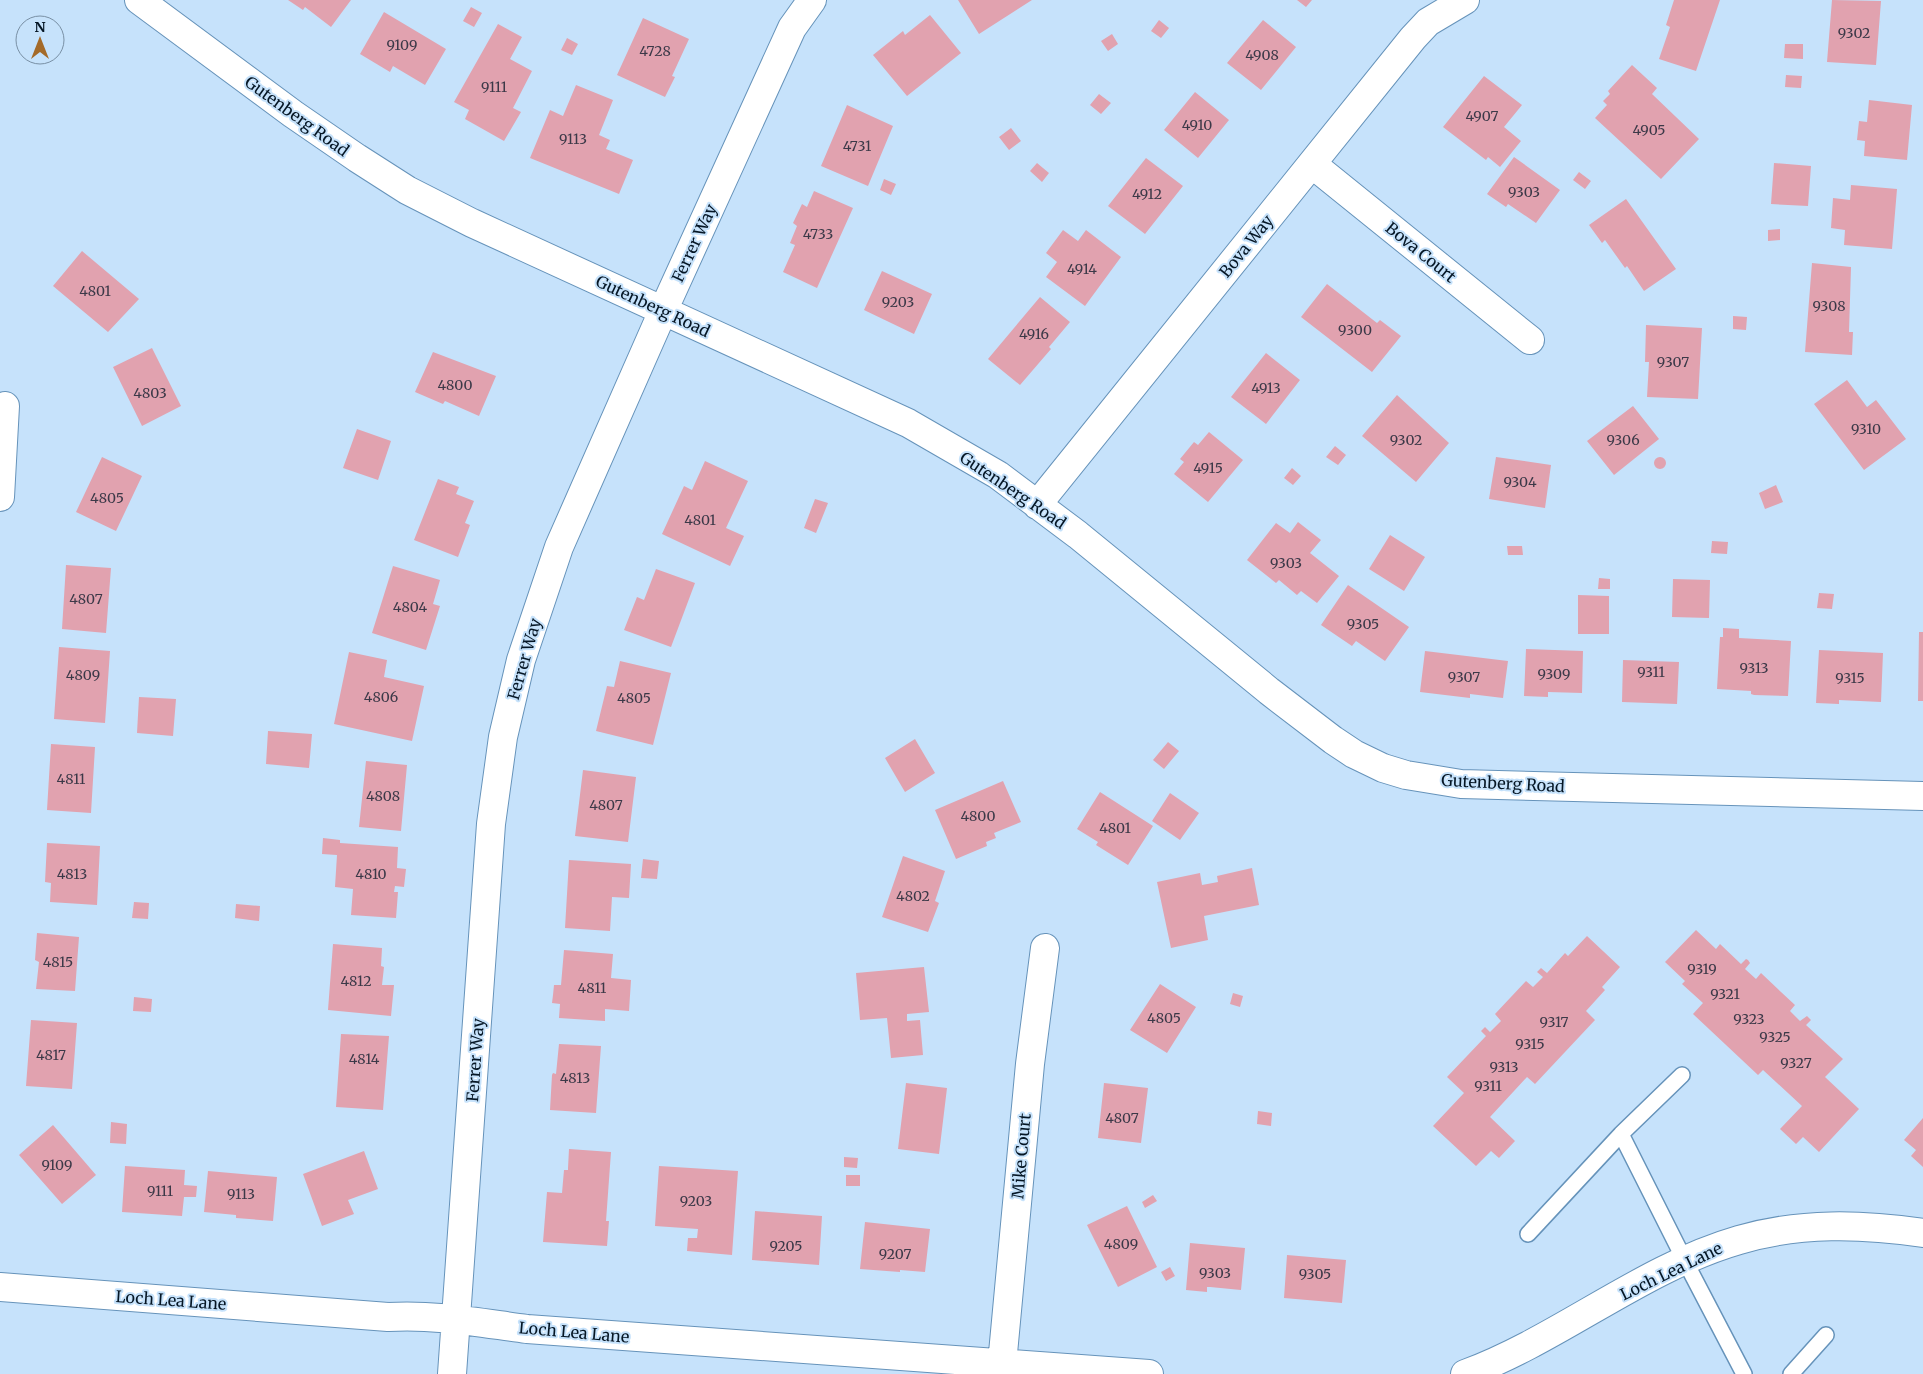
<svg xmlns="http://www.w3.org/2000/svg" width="1923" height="1374" font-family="Merriweather,serif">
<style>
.building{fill:#e1a2af}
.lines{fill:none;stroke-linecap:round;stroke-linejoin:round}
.service-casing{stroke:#6693ba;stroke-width:18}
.minor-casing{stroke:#6693ba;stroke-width:30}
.service{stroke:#fff;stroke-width:15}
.minor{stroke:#fff;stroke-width:28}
.labels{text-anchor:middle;stroke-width:4;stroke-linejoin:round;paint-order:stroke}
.number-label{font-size:14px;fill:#3c3948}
.street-label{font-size:16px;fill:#051625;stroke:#c6e2fb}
</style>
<rect width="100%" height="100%" fill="#c6e2fb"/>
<path class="building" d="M288,0h63l-20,27 -26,-20 -2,3z
M958,0h74l-53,34z
M1297,0h15l-6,7z
M1674,0h46l-24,71 -37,-12 11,-32 -4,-2z
M1832,0l49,1 -5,64 -49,-3z
M471,7l11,6 -8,14 -11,-6z
M384,12l62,37 -21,36 -32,-19 -3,6 -30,-18z
M930,15l31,38 -54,43 -34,-41 30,-24 2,4z
M643,18l46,21 -17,37 3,1 -10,20 -48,-22z
M1159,20l10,8 -8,10 -10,-7z
M1263,20l33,27 -35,43 -34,-27z
M498,24l24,13 -12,22 22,12 -19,37 8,4 -17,29 -39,-22 4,-9 -15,-8z
M1112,34l6,10 -10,7 -7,-10z
M567,38l11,6 -6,11 -11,-5z
M1785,44h18v15l-19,-1z
M1632,65l25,23 -5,6 47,45 -38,40 -66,-61 12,-13 -4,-4 7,-7 -2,-3z
M1786,75l16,1 -1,12 -16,-1z
M1484,76l38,29 -18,22 17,14 -21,26 -12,-10 -2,3 -43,-33z
M576,85l37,15 -14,35 11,5 -4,9 27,11 -14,34 -89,-36 20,-48 13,6z
M1195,92l34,28 -31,38 -34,-28z
M1099,94l12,9 -10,11 -11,-9z
M1869,100l43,5 -5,55 -43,-4 1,-15 -8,-1 2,-19 8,1z
M847,105l46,21 -25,60 -47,-20z
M1011,128l10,13 -12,9 -10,-13z
M1514,157l46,33 -24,33 -28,-19 -2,3 -19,-13z
M1146,158l37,28 -38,48 -37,-28z
M1037,163l12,10 -7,9 -12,-11z
M1774,163l37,3 -3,40 -37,-2z
M1579,172l12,9 -6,8 -12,-9z
M884,179l12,5 -5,11 -11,-5z
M1851,185l46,4 -5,60 -48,-4 1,-15 -14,-2 2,-30 17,2z
M814,191l39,17 -36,80 -34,-16 12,-27 -5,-2 7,-17 -4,-3 9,-19 5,3z
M1626,199l50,70 -32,22 -17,-25 -2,2 -20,-28 -3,3 -13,-18z
M1780,229v11l-12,1v-11z
M1063,230l15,11 8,-11 35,27 -36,49 -39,-29 11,-15 -11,-9z
M82,251l57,48 -31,33 -55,-46z
M1812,263l39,4 -2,65h4l-1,23 -47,-3z
M882,271l50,23 -18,40 -50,-24z
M1327,284l50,39 3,-3 21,16 -29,36 -71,-55z
M1040,297l30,25 -21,25 2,2 -31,36 -32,-26z
M1733,316l14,1 -1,13 -13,-1z
M1646,325l56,3 -4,71 -51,-2 2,-35h-4z
M152,348l29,58 -39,20 -29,-59z
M433,352l63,24 -17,40 -34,-15 -2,3 -28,-12z
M1266,353l34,27 -34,44 -35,-27z
M1847,380l20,27 9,-7 30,39 -42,31 -50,-66z
M1397,395l52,48 -33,39 -54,-46z
M1633,406l26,33 -45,36 -27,-34z
M357,429l34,12 -13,39 -35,-12z
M1209,432l34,28 -35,42 -34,-28 10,-12 -4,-3 14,-17 4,3z
M1335,446l11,9 -8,10 -12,-8z
M1654 463a6 6 0 1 1 12 0a6 6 0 1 1-12 0Z
M102,457l40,19 -26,55 -40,-19z
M1496,457l55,8 -6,43 -56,-9z
M705,461l43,20 -22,47 18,8 -14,30 -68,-32 22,-48 8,4z
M1292,468l9,8 -8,9 -9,-7z
M438,479l21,8 -3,7 18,7 -9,22 5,2 -12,32 -44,-17z
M1776,485l7,17 -18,7 -6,-16z
M815,499l13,4 -12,30 -12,-5z
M1298,522l23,18 -11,13 29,23 -22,27 -16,-12 -4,4 -18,-15 -3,3 -29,-23 29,-37 14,10z
M1390,535l35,22 -21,34 -35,-22z
M1712,541l16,1 -1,12 -16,-1z
M1507,546h15l1,9h-15z
M66,565l45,3 -5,65 -44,-4z
M393,566l47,14 -7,24 7,2 -14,44 -54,-17z
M656,569l39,14 -24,64 -47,-17 13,-33 7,3z
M1599,578l11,1v10h-12z
M1673,579l37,1 -1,38 -37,-1z
M1348,585l61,42 -24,34 -29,-20 -4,5 -31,-21z
M1819,593l15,1 -2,15 -15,-1z
M1578,595l31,1v38h-31z
M1723,628l16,1v9l52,3 -3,55 -34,-1 -3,-1v-3l-34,-2 3,-52h3z
M1919,632h4v69h-5z
M59,647l51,4 -5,72 -51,-4z
M1526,649l57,2 -1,42 -34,-1v5l-24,-1z
M1819,650l64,3 -2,49 -42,-2v4l-23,-1z
M1425,651l83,10 -5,37 -33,-4v4l-50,-6z
M349,652l38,8 -3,17 40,9 -12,55 -78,-17z
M1623,660l56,2 -2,42 -55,-2z
M620,661l51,12 -18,72 -57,-14 11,-45 7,1z
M139,697l37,2 -3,37 -36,-3z
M268,731l44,3 -3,34 -43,-4z
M915,739l20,34 -30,19 -20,-34z
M1168,742l11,9 -15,18 -11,-9z
M51,744l44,3 -4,66 -44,-3z
M366,761l41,4 -6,66 -42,-4z
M583,770l53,7 -8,65 -53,-6z
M1003,781l18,41 -27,11 2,5 -10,4 1,4 -31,13 -21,-49z
M1100,792l53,34 -25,39 -32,-20 2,-3 -21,-13z
M1170,793l29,20 -19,27 -28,-19z
M323,838l17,2v3l58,4 -1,21 9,1 -2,18 -9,-1 -1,6h4l-2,26 -45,-3 2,-26 -18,-2 2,-32 -15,-1z
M47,843l53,3 -3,59 -47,-3 1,-19 -6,-1z
M903,856l42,15 -10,30 4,2 -11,29 -46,-15z
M643,859l16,2 -2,18 -16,-1z
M569,860l62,4 -2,34 -17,-1 -2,34 -45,-3z
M1252,868l7,37 -55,11 4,24 -37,8 -14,-66 43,-9 2,12 16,-3 -1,-6z
M134,902l15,1 -1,16 -16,-1z
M236,904l24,2 -1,15 -24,-3z
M1696,930l20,19 4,-5 21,20 5,-5 2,1 2,3 -5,6 11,10 5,-6 20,19 14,13 -5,6 10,10 7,-5 4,4 -5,5 37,34 -18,18 34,32 -40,43 -16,-15 -7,7 -16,-15 22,-23 -39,-36 -5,5 -65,-61 10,-11 -21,-19 3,-3 -20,-19z
M37,933l42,4 -4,54 -39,-2 3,-27 -4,-2z
M1587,936l33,31 -18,20 3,3 -19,21 9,9 -60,64 -8,-7 -37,40 25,24 -16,17 -8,-7 -15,15 -43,-40 31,-33 -17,-16 39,-41 -5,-5 4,-4 5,5 11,-11 -6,-7 31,-33 7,6 10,-10 -6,-5 4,-4 6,5 18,-20 3,3z
M333,944l49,4 -1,18 3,1 -2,18h12l-3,31 -63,-6z
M564,950l49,4 -2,24 20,2 -2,31 -24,-2v12l-46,-3 1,-14 -8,-1 1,-8 1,-10h7z
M924,967l5,45 -22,2v7l13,-1 3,35 -32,3 -4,-40 -27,2 -4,-47z
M1160,984l36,23 -29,46 -37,-23z
M1233,993l10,3 -3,11 -10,-3z
M134,997l18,2 -1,13 -18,-1z
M31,1020l46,3 -5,66 -46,-3z
M341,1034l48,2 -6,74 -47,-3z
M559,1044l42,2 -5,67 -46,-3 2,-35 1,-2 3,1z
M906,1083l41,5 -8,66 -41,-5z
M1104,1083l44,5 -7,55 -43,-5z
M1258,1111l14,2 -1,13 -14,-2z
M1923,1118v49l-12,-11 5,-6 -12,-10z
M111,1122l16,2 -1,20 -16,-1z
M53,1125l43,50 -34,29 -43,-49z
M569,1149l42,3 -5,69h3l-2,25 -64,-4 4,-50 15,1 2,-23h4v-2z
M364,1151l14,38 -30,11 6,14 -32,12 -19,-52z
M844,1157l14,1 -1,10 -13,-1z
M125,1166l60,4 -1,15 13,1 -1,11h-12l-2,19 -60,-4z
M659,1166l79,5 -6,84 -45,-4 1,-13h9l1,-9 -43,-3z
M208,1171l69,6 -4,44 -37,-3v-3l-32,-3z
M846,1175h14v11h-14z
M1153,1195l4,6 -12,7 -3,-6z
M1127,1206l30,61 -39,20 -31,-62z
M755,1211l67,5 -3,49 -67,-5z
M865,1222l65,7 -5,43 -25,-2v2l-40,-3z
M1190,1243l55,5 -4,42 -31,-3h-3v5l-21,-2z
M1287,1255l59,5 -4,43 -58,-5z
M1170,1267l5,9 -9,5 -5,-9z"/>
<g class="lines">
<defs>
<path id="service" d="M1682,1075l-61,59 64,127 59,113
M1528,1234l93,-100
M1791,1374l35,-39"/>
<path id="minor" d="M139,0l154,114 64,44 50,32 65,33 436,200 90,52 80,60 191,156 64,49 21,14 29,14 23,7 55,9 462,12
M1312,164l218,176
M0,497l5,-91
M1037,505l376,-467 15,-16 37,-22
M0,1287l388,30c47,-3 93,6 139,12l622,45
M1002,1364l28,-300 15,-116
M452,1374l39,-550 12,-87 18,-77 38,-113 104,-236 129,-283 20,-28
M1465,1374c95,-35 177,-106 274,-134 61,-18 123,-16 184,-7"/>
</defs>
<use href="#service" class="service-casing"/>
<use href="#minor" class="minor-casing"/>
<use href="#service" class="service"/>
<use href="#minor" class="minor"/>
</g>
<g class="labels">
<g class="number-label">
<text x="1854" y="38">9302</text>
<text x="402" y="50">9109</text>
<text x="655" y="56">4728</text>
<text x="1262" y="60">4908</text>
<text x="494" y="92">9111</text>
<text x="1482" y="121">4907</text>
<text x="1197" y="130">4910</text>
<text x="1649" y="135">4905</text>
<text x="573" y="144">9113</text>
<text x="857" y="151">4731</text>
<text x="1524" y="197">9303</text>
<text x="1147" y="199">4912</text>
<text x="818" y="239">4733</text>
<text x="1082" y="274">4914</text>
<text x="95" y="296">4801</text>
<text x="898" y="307">9203</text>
<text x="1829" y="311">9308</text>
<text x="1355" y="335">9300</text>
<text x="1034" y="339">4916</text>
<text x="1673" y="367">9307</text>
<text x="455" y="390">4800</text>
<text x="1266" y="393">4913</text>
<text x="150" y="398">4803</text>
<text x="1866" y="434">9310</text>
<text x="1406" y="445">9302</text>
<text x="1623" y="445">9306</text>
<text x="1208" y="473">4915</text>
<text x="1520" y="487">9304</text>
<text x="107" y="503">4805</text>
<text x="700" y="525">4801</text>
<text x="1286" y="568">9303</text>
<text x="86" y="604">4807</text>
<text x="410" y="612">4804</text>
<text x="1363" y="629">9305</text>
<text x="1754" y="673">9313</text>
<text x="1651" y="677">9311</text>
<text x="1554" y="679">9309</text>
<text x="83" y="680">4809</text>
<text x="1464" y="682">9307</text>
<text x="1850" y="683">9315</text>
<text x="381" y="702">4806</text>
<text x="634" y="703">4805</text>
<text x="71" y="784">4811</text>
<text x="383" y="801">4808</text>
<text x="606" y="810">4807</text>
<text x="978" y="821">4800</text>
<text x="1115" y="833">4801</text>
<text x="72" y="879">4813</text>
<text x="371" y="879">4810</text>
<text x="913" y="901">4802</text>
<text x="58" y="967">4815</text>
<text x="1702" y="974">9319</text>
<text x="356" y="986">4812</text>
<text x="592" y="993">4811</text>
<text x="1725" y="999">9321</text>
<text x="1164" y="1023">4805</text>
<text x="1749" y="1024">9323</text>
<text x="1554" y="1027">9317</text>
<text x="1775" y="1042">9325</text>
<text x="1530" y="1049">9315</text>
<text x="51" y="1060">4817</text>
<text x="364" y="1064">4814</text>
<text x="1796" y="1068">9327</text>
<text x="1504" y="1072">9313</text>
<text x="575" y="1083">4813</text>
<text x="1488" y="1091">9311</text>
<text x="1122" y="1123">4807</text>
<text x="57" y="1170">9109</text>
<text x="160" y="1196">9111</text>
<text x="241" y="1199">9113</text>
<text x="696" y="1206">9203</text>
<text x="1121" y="1249">4809</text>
<text x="786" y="1251">9205</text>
<text x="895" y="1259">9207</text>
<text x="1215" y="1278">9303</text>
<text x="1315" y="1279">9305</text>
</g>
<g class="street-label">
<text transform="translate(297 116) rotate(36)" y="6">Gutenberg Road</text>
<text transform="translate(694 243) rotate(-65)" y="6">Ferrer Way</text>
<text transform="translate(1246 246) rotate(-51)" y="6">Bova Way</text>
<text transform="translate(1421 252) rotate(39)" y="6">Bova Court</text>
<text transform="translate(653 306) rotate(25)" y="6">Gutenberg Road</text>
<text transform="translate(1013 490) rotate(34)" y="6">Gutenberg Road</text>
<text transform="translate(524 659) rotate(-74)" y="6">Ferrer Way</text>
<text transform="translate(1503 783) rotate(3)" y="6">Gutenberg Road</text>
<text transform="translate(475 1060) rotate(-86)" y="6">Ferrer Way</text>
<text transform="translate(1021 1156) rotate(-85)" y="6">Mike Court</text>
<text transform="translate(1671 1271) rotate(-26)" y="6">Loch Lea Lane</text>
<text transform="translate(171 1300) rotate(4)" y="6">Loch Lea Lane</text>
<text transform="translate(574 1332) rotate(5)" y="6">Loch Lea Lane</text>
</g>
</g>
<g transform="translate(40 40)"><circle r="24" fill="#c6e2fb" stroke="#7990a5"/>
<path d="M0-4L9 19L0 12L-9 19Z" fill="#a46a29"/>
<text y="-8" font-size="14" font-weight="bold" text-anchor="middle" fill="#051625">N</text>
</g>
</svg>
